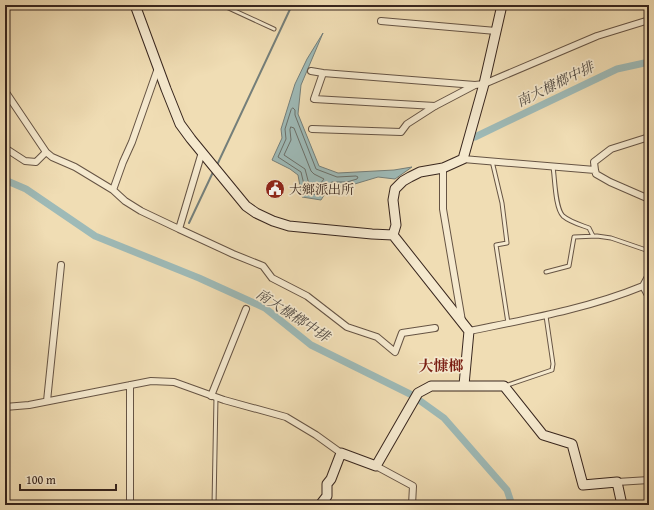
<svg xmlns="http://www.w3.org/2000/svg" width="654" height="510" font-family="'Gentium Book Plus','Noto Serif TC',serif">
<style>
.water{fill:#9ebab7;stroke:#757f7a}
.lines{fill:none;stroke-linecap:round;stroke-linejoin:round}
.shore{stroke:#6b706a;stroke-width:1}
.stream{stroke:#757f7a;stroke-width:2}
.canal{stroke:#9ebab7;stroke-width:7}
.lane-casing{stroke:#665444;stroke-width:5}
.street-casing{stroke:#665444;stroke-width:8}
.secondary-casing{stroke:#38261e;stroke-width:11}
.lane{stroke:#f5e9ce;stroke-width:3}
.street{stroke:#f5e9ce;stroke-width:6}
.secondary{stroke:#f5e9ce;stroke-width:9}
.labels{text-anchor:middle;stroke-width:3.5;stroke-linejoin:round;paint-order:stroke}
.poi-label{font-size:13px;fill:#38261e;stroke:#f5e9ce;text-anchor:start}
.water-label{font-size:14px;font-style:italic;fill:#524b44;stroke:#f5e9ce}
.quarter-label{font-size:15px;font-weight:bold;fill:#7a1f14;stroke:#f5e9ce}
</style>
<rect width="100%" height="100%" fill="#f0ddb4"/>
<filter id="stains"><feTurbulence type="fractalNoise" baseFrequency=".005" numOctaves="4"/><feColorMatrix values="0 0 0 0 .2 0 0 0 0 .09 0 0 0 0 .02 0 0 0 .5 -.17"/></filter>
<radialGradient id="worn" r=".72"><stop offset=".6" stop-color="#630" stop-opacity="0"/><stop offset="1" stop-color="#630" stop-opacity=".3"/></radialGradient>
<path class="water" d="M323,33l-22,52 -3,29 21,52 19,7 56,-3 18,-3 -17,12 -17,-2 -30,9h-14l-6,3 -7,11 -19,-3 -4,-22 -8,-6 -18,-9 10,-22 -1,-9 14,-45 12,-25z"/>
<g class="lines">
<path class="shore" d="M293,108l2,2v5l21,54 21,8 19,-1 2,1 -1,2 -10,3h-15l-7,4 -7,9 -12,-2 -5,-21 -23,-15 8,-18 -1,-10 6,-19z
M291,127l3,1 17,43 3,3 10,5 -8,10 -6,-1 -5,-19 -21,-14 7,-15 -1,-10z"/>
<path class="stream" d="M217,165l75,-160
M189,223l25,-53"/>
<path class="canal" d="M475,137l142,-68 32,-7
M5,180l21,9 69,47 104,42 66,30 46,37 101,50 32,23 63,72 5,15"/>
<defs>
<path id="lane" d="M222,5l52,24
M492,161l10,42 5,40 -11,2 12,78
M553,167c2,12 2,41 10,49 7,6 18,9 26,12l4,8
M648,222l1,14
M546,272l23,-6 5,-29 23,-1 14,2 38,13
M505,386l47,-16 1,-6 -7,-48
M214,505l2,-108"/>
<path id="street" d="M381,21l115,10
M311,71l12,2 152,12
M323,73l-9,26 121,7
M5,91l41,61 6,5 23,10 38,23 12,11 16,10 38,18
M312,129l89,3 6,-8 28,-18 40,-21 9,-1 113,-48 52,-16
M5,148l20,13 11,1 10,-10
M202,152l-23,77 54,25 30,12 9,12 35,18 40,31 30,10 18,15 7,-19 33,-5
M463,159l132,11 1,4 14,8 39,17
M443,168v41l19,112
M595,170l-1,-8 17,-13 38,-12
M113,190l10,-28 9,-20 26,-74
M649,275l-6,11 6,11
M469,331c59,-12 118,-22 174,-45
M211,396l35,-87
M47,401l14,-136
M5,407l24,-2 122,-24 23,1 50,18 62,17 30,18 25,18
M376,466l37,20 -1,19
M617,482l32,-2
M130,505v-120"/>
<path id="secondary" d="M135,5l31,84 14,35 11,15 55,67 10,7 17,8 16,5 83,8 21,1
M393,235l3,-10 -3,-25 2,-11 8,-8 7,-4 10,-5 23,-4 20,-9 21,-75 18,-79
M393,235l76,96 -5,54
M320,505l7,-9v-12l4,-5 10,-26 35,13 42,-73 13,-7h73l39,49 29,9 11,41 34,-3 5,23"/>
</defs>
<use href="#lane" class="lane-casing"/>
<use href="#street" class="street-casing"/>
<use href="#secondary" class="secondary-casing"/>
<use href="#lane" class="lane"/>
<use href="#street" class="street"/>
<use href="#secondary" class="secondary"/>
</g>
<defs>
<symbol id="civic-disc" viewBox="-11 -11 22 22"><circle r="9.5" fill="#8f2418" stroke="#f5e9ce"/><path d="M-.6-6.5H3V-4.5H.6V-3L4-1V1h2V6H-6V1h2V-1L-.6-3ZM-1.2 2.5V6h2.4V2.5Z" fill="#fff"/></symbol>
</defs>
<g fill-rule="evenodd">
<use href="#civic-disc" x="264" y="178" width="22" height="22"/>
</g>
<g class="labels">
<g class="poi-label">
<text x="289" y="194">大鄉派出所</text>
</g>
<g class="water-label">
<text transform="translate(555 84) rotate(-26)" y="5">南大槺榔中排</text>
<text transform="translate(293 315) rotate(33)" y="5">南大槺榔中排</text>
</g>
<g class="quarter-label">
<text x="441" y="371">大慷榔</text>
</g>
</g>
<rect width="654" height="510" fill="none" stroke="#f0ddb4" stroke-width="20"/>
<rect x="6" y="6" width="642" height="498" fill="none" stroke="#38261e" stroke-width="2"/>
<rect x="10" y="10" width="634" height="490" fill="none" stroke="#38261e"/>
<path d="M20 484v6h96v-6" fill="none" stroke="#38261e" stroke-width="2"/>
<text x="26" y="484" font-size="12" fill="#38261e" stroke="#f5e9ce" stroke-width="3" paint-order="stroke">100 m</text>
<rect width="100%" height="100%" filter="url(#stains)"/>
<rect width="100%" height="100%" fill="url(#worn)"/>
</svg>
